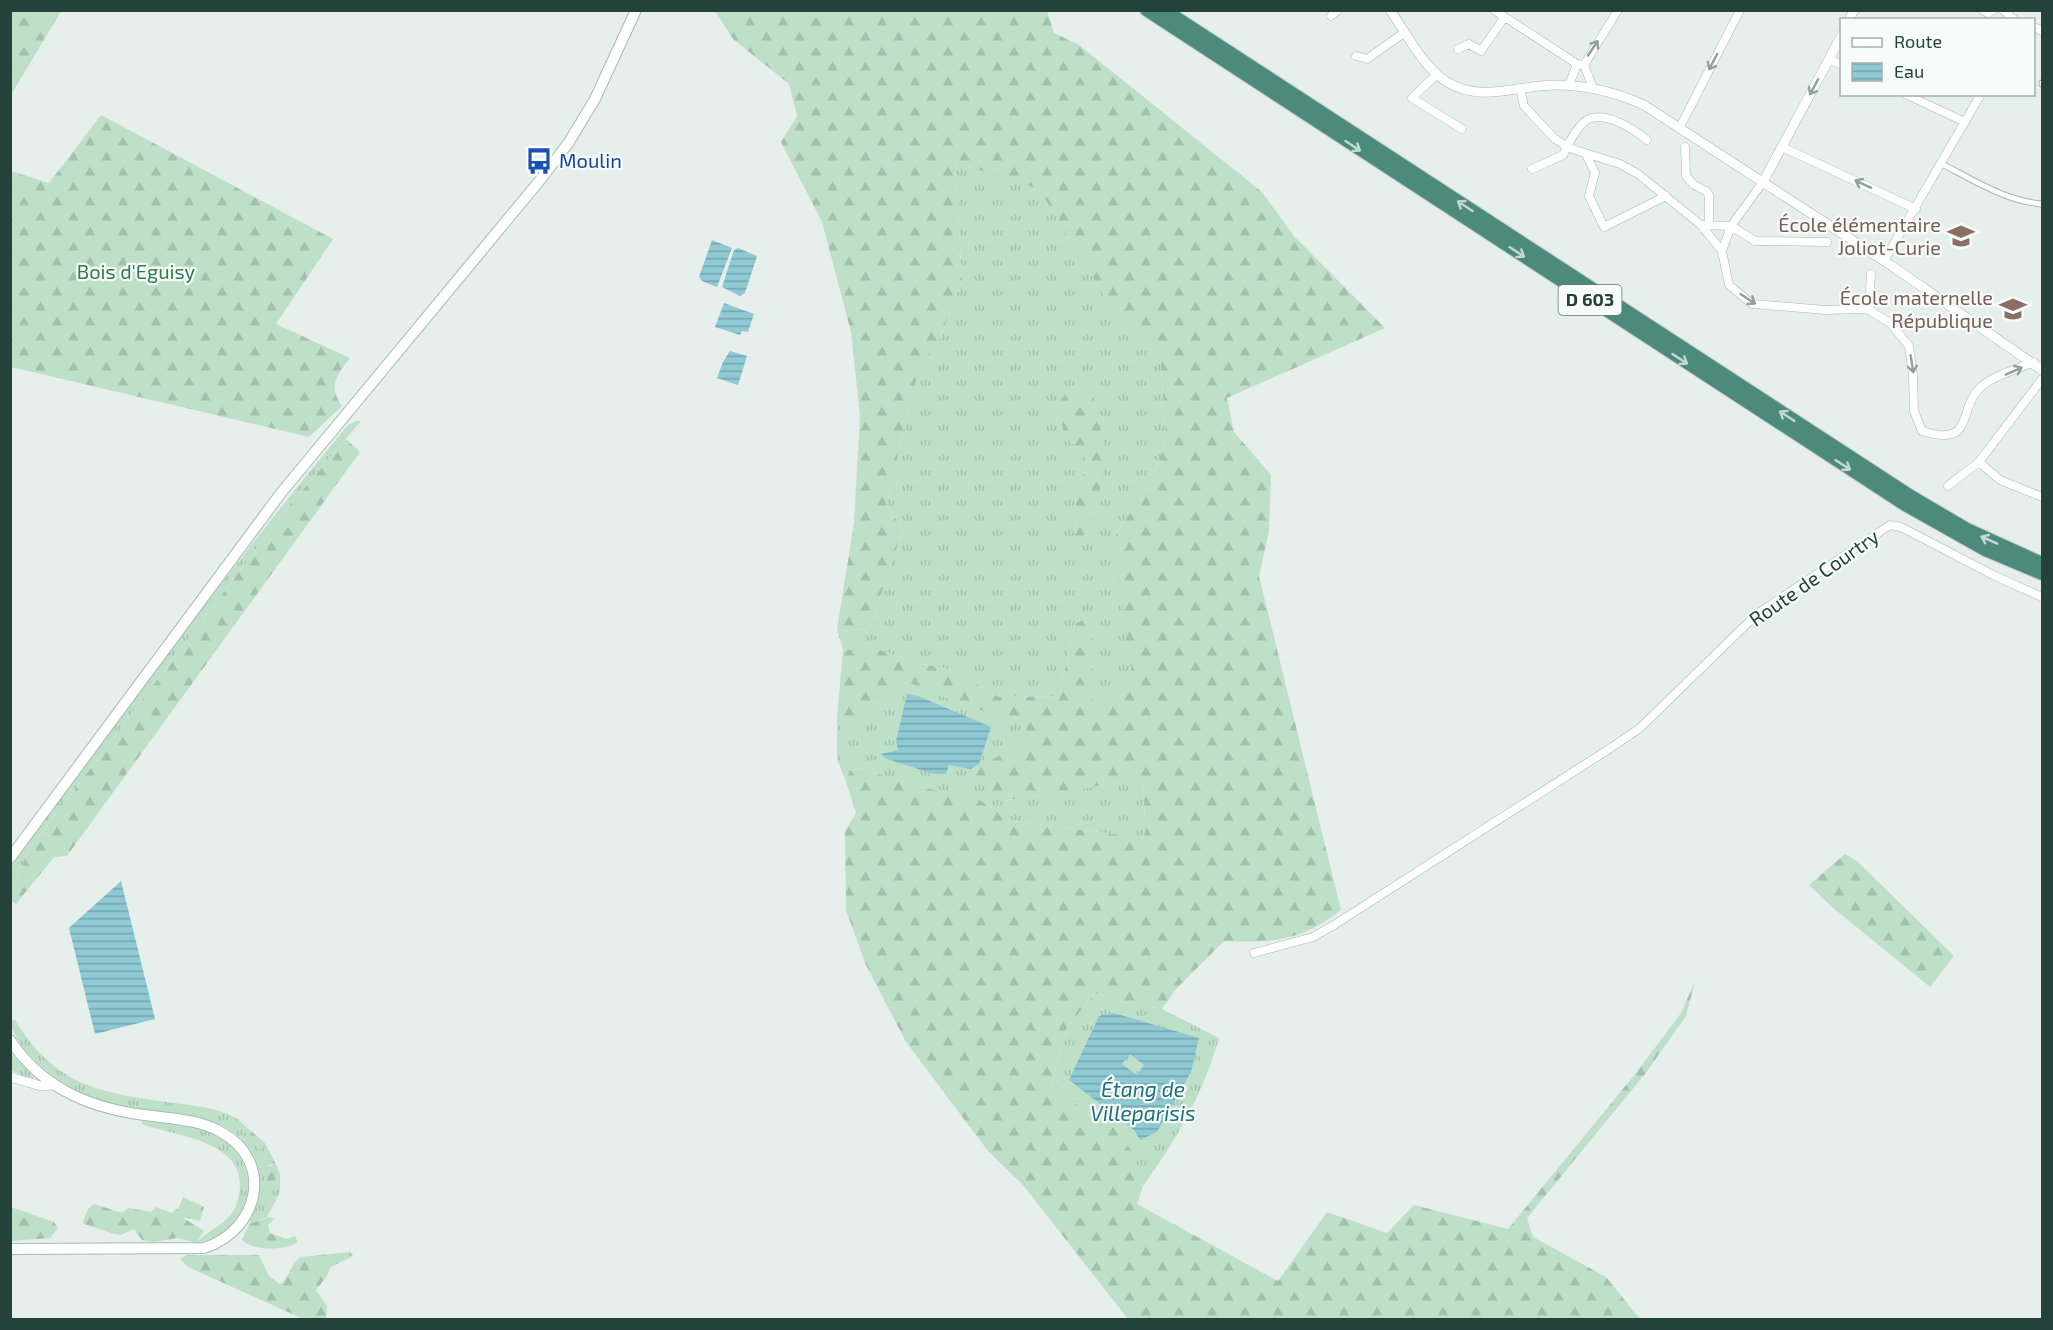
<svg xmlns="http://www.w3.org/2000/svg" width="2053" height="1330" font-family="'Exo 2',sans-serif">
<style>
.grass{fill:url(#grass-tufts);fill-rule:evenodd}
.forest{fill:url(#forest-firs)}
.water{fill:url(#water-rules);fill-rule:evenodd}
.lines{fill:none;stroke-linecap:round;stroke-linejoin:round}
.pedestrian-casing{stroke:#a8b8b2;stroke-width:7}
.minor-casing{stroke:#a8b8b2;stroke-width:9}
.tertiary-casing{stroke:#a8b8b2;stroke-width:10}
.secondary-casing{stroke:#a4bbb3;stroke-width:12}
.trunk-casing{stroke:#c2cac8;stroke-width:14}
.pedestrian{stroke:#fff;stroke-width:5}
.minor{stroke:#fff;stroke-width:8}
.tertiary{stroke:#fff;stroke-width:9}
.secondary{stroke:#fff;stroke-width:10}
.trunk{stroke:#4c8a7c;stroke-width:12}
.oneway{stroke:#92a09c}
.oneway2{stroke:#c4d9d4}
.labels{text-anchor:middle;stroke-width:4.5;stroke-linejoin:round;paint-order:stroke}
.shield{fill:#f7fbf9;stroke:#637a73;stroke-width:1.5}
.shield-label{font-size:18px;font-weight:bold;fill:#24423a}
.transit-label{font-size:20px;fill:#164399;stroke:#f7fbf9;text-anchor:start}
.education-label{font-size:20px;fill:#785e54;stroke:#f7fbf9;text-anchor:end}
.park-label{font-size:20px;fill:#2d7a4b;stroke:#f7fbf9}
.street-label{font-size:20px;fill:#24423a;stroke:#f7fbf9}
.water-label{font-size:21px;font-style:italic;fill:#1c6f80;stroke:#f7fbf9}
</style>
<defs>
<pattern id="grass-tufts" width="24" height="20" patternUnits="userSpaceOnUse" patternTransform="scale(1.5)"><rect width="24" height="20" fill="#bfe0c8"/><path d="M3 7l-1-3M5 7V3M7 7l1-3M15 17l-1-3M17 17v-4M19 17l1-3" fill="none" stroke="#a4c1ad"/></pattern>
<pattern id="forest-firs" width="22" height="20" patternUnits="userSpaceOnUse" patternTransform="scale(1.5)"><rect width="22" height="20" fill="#bfe0c8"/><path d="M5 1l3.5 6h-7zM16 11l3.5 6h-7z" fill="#a4c1ad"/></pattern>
<pattern id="water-rules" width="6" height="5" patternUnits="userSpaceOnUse" patternTransform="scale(1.5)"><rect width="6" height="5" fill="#8ec9d4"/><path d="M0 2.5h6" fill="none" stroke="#74a5ad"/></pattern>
</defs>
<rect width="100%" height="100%" fill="#e6efeb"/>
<path class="grass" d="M955,162l84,26 65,108 57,69 5,75 -13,37 -39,61 19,137 -40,35v-96l-18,10 -16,72 -60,1 -47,-27 -43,-9 -29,-11h-37l-6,-21 32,1 34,-101 -17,-24 34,-141 18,-21 24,-63zM1064,433l38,1 -29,106 5,-23 -4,-24 15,-29z
M356,421h5l-73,86 -260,344 -17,41v-26l2,-4c109,-148 218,-296 335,-437z
M909,683l84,32 34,5v23l-56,27 31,31 141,-22 3,59 -133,-17 -40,-25 -55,-9 -57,-19 -9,1 -7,10 -8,-20v-42l24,7 32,-38z
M1095,993l39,12 28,4 57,29c-16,56 -42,101 -76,148l-11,-35 -17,-23 -26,-13 -38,-32 14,-52z
M11,1020h4c41,67 86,73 159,83 22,3 41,4 62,15l1,8 17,13 5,10h3l3,-6 11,21 -7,1 -5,11 12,4 4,-6v18l-13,25 -18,7c10,-22 15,-42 5,-65 -22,-52 -85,-42 -130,-51 -36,-8 -69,-25 -94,-53 -9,-9 -19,-23 -19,-35z
M10,1053l24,24 -1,4 -22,-11z
M143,1121c23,2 52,2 73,14 52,31 39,97 -20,108 12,-13 28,-17 38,-33 4,-7 5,-15 6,-22 3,-46 -61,-52 -93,-62l-6,-3z"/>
<path class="forest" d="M11,10l50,1 -50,84 -1,-84z
M715,11h332l7,22 25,12 183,147 31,43 92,93 -158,70 7,34 37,43 -2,56 -10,45 82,334c-39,31 -69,33 -117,31l-48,48 -14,20 -28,-4 -39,-12 -30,38 -14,52 38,32 26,13 17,23 11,35 -6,18 141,77 49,-69 60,21 27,-28 94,24 128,-156 45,-60 14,-32 -9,35 -41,58 -118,144 6,19 73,40 34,42h-512l-105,-134 -35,-34 -82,-109 -40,-77 -20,-55 -1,-79 11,-18 -11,-34 7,-10 9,-1 57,19 55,9 40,25 133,17 -3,-59 -141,22 -32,-31 56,-27 1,-23 -34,-5 -84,-32 -16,3 -32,38 -24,-7 6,-67h37l29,11 43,9 47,27 60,-1 16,-72 18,-10v96l39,-35 -18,-137 39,-61 13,-37 -5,-75 -57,-69 -65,-107 -84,-27 7,118 -24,63 -18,21 -34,141 17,24 -34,101 -32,-1 17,-106 6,-107 -9,-84 -29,-110 -41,-80 16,-26 -8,-32 -56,-45z
M101,115l232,124 -57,85 74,34c-14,17 -22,29 -8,48l-33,31 -298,-70v-196l38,12z
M1068,391h24c3,14 8,27 10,41 5,30 -2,88 -24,111l-5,-3 5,-23 -4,-24 15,-29 -25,-31 -7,-28z
M346,439l14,13 -293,404 -13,1 -38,47 -5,-3v-9l17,-41 260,-344z
M1845,854l12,7 97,95 -24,31 -98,-80 -23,-22z
M236,1118l29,25 -2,5 -4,1 -5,-10 -20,-15z
M276,1164l4,10 -7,9 -6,2 -3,-9 3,-9z
M183,1197l21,10 -4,14 -18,-4 22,14 -8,12 -19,-5 -24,4 -11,-2 -8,-11 -13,6 -7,-1 -30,-10 -1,-3 5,-12 6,-5 28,9 7,-5 22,4 5,-5 16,6 7,-6z
M11,1207l43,15 4,6 -8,10 -39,3z
M269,1217l6,2 -7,6 2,8 16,6 9,-3 3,6c-13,9 -45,9 -56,-2l7,-16z
M350,1252l3,4 -22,11 -4,9 -11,14 11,16 -1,14 -23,-1 -115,-52 -8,-8 7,-4h72l10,21 11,8c10,-6 10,-21 21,-27z"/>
<path class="water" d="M712,240l20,8 -15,39 -15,-6 -3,-4z
M738,248l19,8 -12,37 -5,3 -18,-9 12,-37z
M724,303l30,11 -6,18 -6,-1 -2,4 -25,-8z
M730,351l17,5 -9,29 -21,-7 6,-16z
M907,694l11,2 73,31 -12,37 -8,5 -22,-4 -3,9h-12l-47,-15 -6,-5 17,-4 -2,-9z
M121,881l34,138 -60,15 -26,-106z
M1114,1013l85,25 -8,34 -34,60 -17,8 -6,-10 -65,-50 30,-64zM1130,1054l14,11 -7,10 -15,-11z"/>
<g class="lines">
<defs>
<path id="pedestrian" d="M2042,83v1
M1942,164c33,17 64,37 100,40"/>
<path id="minor" d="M1494,10l83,54 7,1
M1982,10l6,3 5,-3
M2003,10l12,10
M1331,16l7,-6
M2034,27l8,4
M1458,49l11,-5 12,7 23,-33
M1356,56l11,3 38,-27
M1829,59l13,6
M1437,74l-25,24 50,31
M1569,85l8,-21
M1520,88l4,18 30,32 15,10 51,16 18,10 63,51 21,26
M1593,88l-9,-23 34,-55
M1905,94l60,28
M1680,127l60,-117
M1685,147l1,29 8,9 12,6 3,4v30
M1782,147l134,62
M1586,154l9,19 -6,23 15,31 62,-31
M1532,169l31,-14c4,-10 17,-34 28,-37 19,-4 42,11 56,22
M1763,182l-32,44 -9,25 7,34 23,19 74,6 35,-1 8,1 21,13 19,23 4,29 1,36 8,20c54,17 34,-22 60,-45 13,-11 36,-17 52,-24
M1701,225l30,1 24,15 72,1
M1884,261l97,-167
M1869,310l2,-36
M1979,462l21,18 42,17
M1948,486l31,-24 63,-83
M1254,953l59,-16 21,-12 275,-176 31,-21 117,-114 133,-89 11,2 94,49 47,21"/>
<path id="tertiary" d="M1390,10c17,24 32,56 57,72 34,21 72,3 108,3 31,0 60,7 89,20l248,161 150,104
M1849,20l5,-10
M1763,182l79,-147
M10,1077l31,9 12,-1"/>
<path id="secondary" d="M10,858l271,-365 260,-314 28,-37 26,-43 41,-89
M10,1040c34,51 85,70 143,76 22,3 46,4 66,15 56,29 41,99 -15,117l-194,1"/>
<path id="trunk" d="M1146,10l759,495 80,45 57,24
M1165,10l746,486 56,33 75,34"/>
</defs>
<use href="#pedestrian" class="pedestrian-casing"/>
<use href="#minor" class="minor-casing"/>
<use href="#tertiary" class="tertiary-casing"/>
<use href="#secondary" class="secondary-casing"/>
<use href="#trunk" class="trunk-casing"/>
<use href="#pedestrian" class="pedestrian"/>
<use href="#minor" class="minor"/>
<use href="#tertiary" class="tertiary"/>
<use href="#secondary" class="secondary"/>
<use href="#trunk" class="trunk"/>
</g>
<defs><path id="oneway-shaft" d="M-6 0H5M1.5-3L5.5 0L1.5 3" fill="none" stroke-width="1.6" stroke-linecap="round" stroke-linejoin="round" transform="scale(1.5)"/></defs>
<g class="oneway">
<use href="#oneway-shaft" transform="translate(1593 48) rotate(-56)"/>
<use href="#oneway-shaft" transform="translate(1713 62) rotate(118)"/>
<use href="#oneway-shaft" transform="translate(1814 87) rotate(118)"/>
<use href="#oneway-shaft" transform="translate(1863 184) rotate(-155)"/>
<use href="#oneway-shaft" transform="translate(1748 299) rotate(33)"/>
<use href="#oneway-shaft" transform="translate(1912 364) rotate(81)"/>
<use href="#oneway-shaft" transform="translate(2014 371) rotate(-24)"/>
</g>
<g class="oneway2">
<use href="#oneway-shaft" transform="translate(1353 146) rotate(33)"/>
<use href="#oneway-shaft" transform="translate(1465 206) rotate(-147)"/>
<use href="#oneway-shaft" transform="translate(1517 252) rotate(33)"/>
<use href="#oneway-shaft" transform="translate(1680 359) rotate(33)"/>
<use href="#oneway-shaft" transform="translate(1787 416) rotate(-147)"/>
<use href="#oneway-shaft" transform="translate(1843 465) rotate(33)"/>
<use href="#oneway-shaft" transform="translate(1989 540) rotate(-156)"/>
</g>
<defs>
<symbol id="bus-bare" viewBox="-9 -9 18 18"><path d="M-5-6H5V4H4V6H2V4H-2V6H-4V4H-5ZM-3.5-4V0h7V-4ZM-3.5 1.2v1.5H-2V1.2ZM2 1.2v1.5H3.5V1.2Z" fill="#1a4fb4" stroke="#f7fbf9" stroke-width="2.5" paint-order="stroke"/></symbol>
<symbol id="school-bare" viewBox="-9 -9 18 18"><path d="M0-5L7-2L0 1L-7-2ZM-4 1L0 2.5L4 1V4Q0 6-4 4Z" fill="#8d6e63" stroke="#f7fbf9" stroke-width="2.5" paint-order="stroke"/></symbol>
</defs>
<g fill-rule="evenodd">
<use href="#bus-bare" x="520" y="142" width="38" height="38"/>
<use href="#school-bare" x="1942" y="217" width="38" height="38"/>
<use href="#school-bare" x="1994" y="290" width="38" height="38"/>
</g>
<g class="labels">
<rect class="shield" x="1558.5" y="285" width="63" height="30" rx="4.5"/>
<g class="shield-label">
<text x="1590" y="306">D 603</text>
</g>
<g class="transit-label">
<text x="559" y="168">Moulin</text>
</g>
<g class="education-label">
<text x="1941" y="232">École élémentaire<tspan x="1941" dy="23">Joliot-Curie</tspan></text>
<text x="1993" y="305">École maternelle<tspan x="1993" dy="23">République</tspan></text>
</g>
<g class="park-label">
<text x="136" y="279">Bois d'Eguisy</text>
</g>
<g class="street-label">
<text transform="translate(1814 578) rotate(-35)" y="7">Route de Courtry</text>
</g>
<g class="water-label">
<text x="1143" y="1097">Étang de<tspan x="1143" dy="24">Villeparisis</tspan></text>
</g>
</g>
<rect width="2053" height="1330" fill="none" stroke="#24423a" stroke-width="24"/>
<rect x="1840" y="18" width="195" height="78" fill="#f7fbf9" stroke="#a3b1ad" stroke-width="1.5"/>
<rect x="1852" y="38" width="30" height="9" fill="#ffffff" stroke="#a3b1ad" stroke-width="1.5"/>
<text x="1894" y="48" font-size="18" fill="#24423a">Route</text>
<rect x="1852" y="63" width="30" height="18" fill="url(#water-rules)" stroke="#a3b1ad" stroke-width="1.5"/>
<text x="1894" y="78" font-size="18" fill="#24423a">Eau</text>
</svg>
